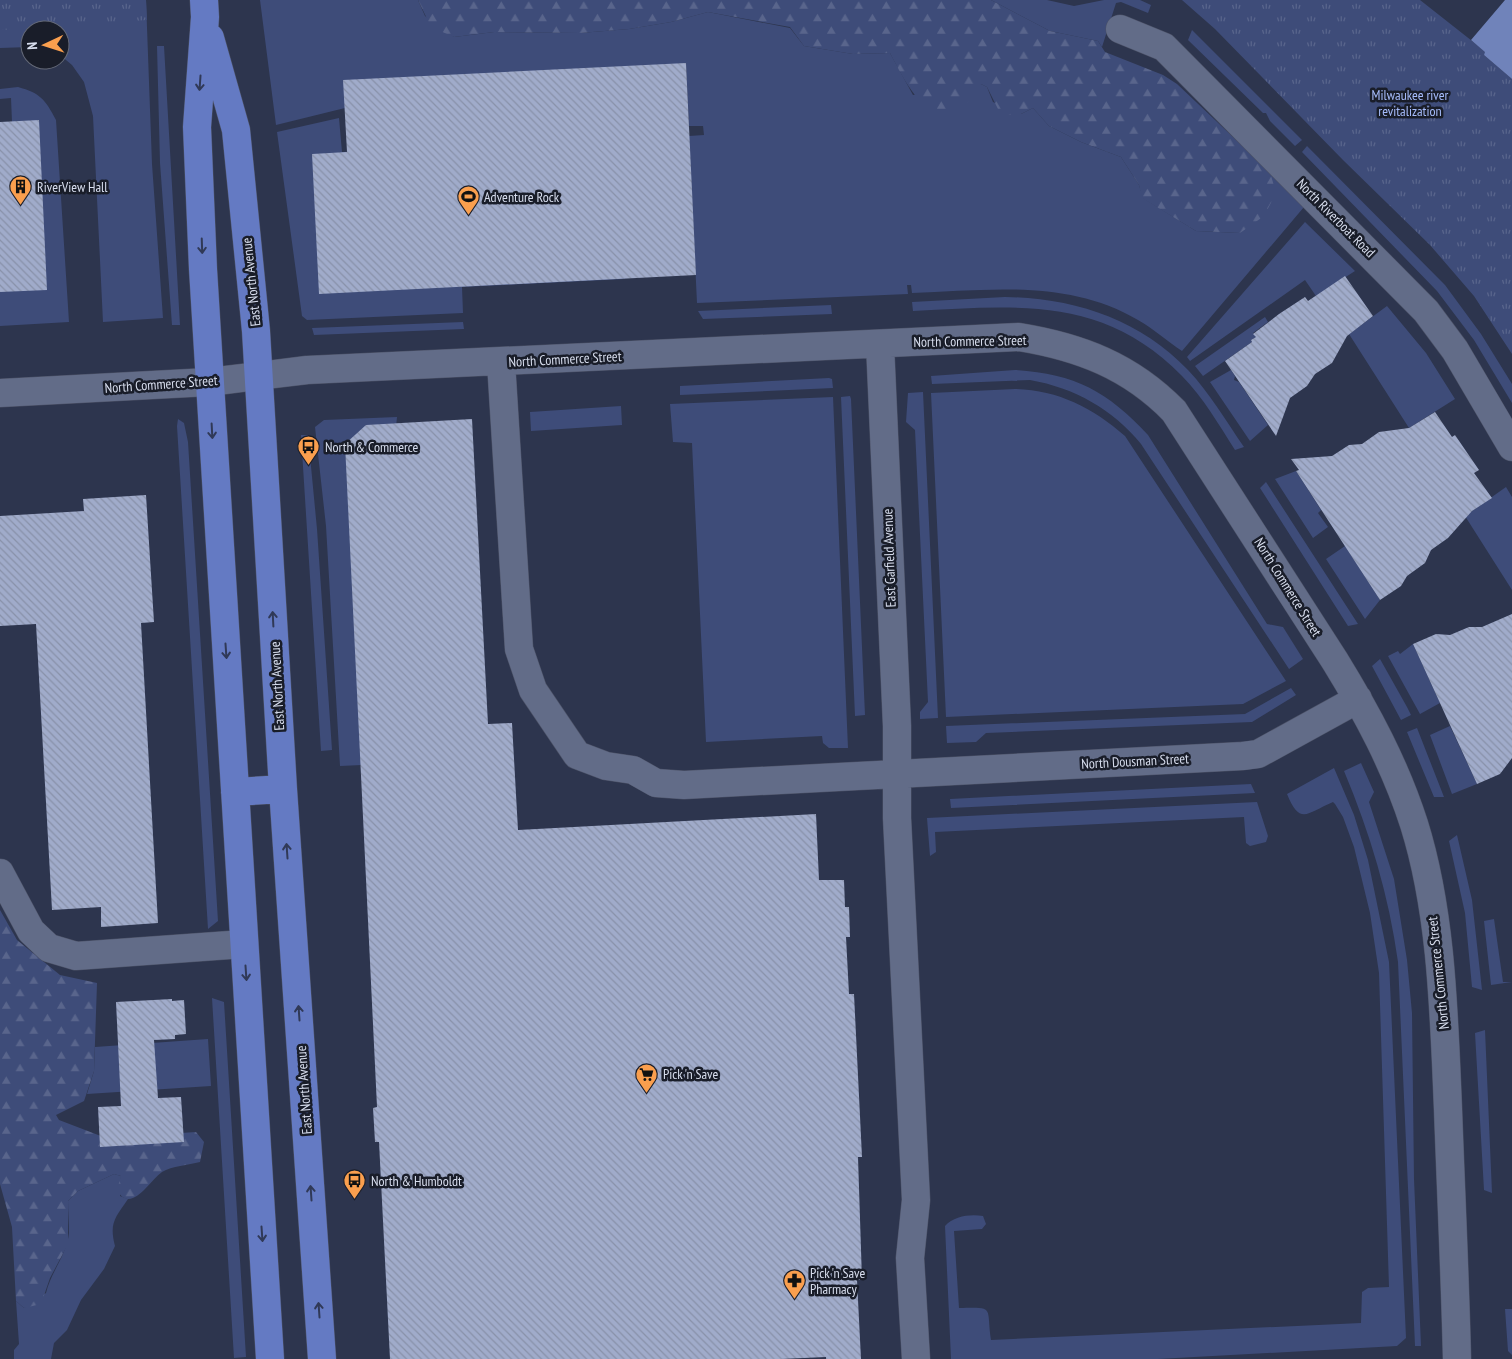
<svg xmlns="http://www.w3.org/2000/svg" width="1512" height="1359" font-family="'PT Sans Narrow',sans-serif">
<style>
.green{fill:#3e4c79}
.forest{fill:url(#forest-firs)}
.park{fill:url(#park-tufts)}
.water{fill:#7083ba}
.building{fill:url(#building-back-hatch)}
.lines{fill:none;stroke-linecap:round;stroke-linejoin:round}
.minor-casing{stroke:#4c5267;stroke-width:29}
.major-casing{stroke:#4c5267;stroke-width:29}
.minor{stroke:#626c88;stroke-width:28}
.major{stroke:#647ac3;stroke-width:28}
.oneway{stroke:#303957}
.labels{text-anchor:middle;stroke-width:5;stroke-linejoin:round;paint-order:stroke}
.park-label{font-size:14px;fill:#a6bcfb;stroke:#191d29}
.poi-label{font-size:14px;fill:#d8deee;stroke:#191d29;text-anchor:start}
.street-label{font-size:14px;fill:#d8deee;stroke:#191d29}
</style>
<defs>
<pattern id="forest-firs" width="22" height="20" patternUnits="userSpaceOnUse" patternTransform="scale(1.25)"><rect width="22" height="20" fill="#3e4c79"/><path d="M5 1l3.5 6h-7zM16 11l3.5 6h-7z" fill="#59658c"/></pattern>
<pattern id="park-tufts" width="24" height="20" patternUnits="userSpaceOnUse" patternTransform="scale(1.25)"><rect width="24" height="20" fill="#3e4c79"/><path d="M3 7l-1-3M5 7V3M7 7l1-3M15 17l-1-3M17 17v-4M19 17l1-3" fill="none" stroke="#59658c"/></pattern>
<pattern id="building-back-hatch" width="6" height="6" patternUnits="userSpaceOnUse" patternTransform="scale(1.25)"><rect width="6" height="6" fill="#a0abca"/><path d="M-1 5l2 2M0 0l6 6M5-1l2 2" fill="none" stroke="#8891a9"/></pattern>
</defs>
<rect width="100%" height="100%" fill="#2d354e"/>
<path class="green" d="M0,0h146l6,164 11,154 -60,4 -10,-206 -9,-34 -12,-17 -12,-10v-25h-30v17l-30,1z
M260,0h158l7,16 29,21 40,-5 86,1 49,-4 42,-7 37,-10 82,16 14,18 49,8 37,-1 23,42 68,-11 6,3 6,15 28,12 12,-6 16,18 32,16 40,15 18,28 4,13 53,33 44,2 30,-61 34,35 -122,144c-15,-10 -28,-22 -44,-31 -70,-41 -149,-30 -226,-27l-1,-8h-4l1,9 -211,9 -8,-167 15,-1 -1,-9h-14l-3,-63 -341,45 -69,17z
M991,0h56l27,6 30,-6h36l11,5 -3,8 -27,-11 -5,1 -14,44 -4,-6 -48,-10z
M1192,30l110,110 -7,6 -25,-25 -4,-8h-3l-75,-73z
M157,46h7l16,279h-8l-12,-162z
M18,87c22,6 27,12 38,33l13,202 -69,4v-34l12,-170 -1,-24 -11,1v-10z
M339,118l3,34 275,-14 8,141 -163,8 1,26 -156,7 -5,-4 -25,-184z
M1307,146l138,139 36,49 31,50v19l-38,-63 -37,-49 -135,-139z
M1305,222l50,49 -39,25 -11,-16 -115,81 -3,-4z
M1005,297c69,1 134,22 183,73 21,22 38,51 56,77l-9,3c-16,-25 -32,-53 -53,-74 -79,-81 -166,-70 -269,-65l-1,-9z
M831,305l1,9 -129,5 -5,-8z
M1387,306l39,47 29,46 -46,29 -60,-94z
M1265,317l3,5 -15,11 3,4 -5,3 1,2 -49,34 -8,-10z
M463,322l1,7 -150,6 -2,-7z
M1015,370c60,4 92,21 133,65l119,189 16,3 20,32 -14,10 -148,-225c-29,-35 -66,-56 -111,-64l-98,4 -1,-8z
M1231,370l4,6 -1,4 5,2 29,43 -18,16 -40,-59z
M829,378l3,1 1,9 -153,7v-9z
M1015,389c43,1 78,19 110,47l161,245 -43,23 -297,13 -15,-324z
M923,392l15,326 -18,1v-7l8,-10 -13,-272 -9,-8 2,-29z
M850,396l1,3 14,316 -10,1 -14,-319z
M833,397l15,351h-19l-6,-5 -1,-7 -116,6 -14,-299 -19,-1 -3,-38z
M621,406l1,19 -91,6 -1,-19z
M397,417l-35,348 -22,1 -14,-240 -11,-99 9,-7z
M178,419l6,4 4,19 30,479 -10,8 -31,-503z
M301,435h7l9,94 15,221 -11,1z
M1296,471l25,39 -3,3 10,14 -15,11 -38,-59z
M1266,482l92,142 -10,2 -88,-138z
M1506,487l6,10v93l-47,-74z
M1345,546l35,54 -15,19 -39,-60z
M1413,644l27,59 -20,11 -32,-58 10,-5 2,3z
M1380,659l27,48 4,8 -10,5 -29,-54z
M1291,688l5,7 -44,27 -266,11 -10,9 -29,1 -1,-17 299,-12z
M1450,726l27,58 -25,10 -22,-59z
M1417,728l27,69h-10l-27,-65z
M1361,763l13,29 -5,10 25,77 13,81 5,53 2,166 7,167h-6l-17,-384c-9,-66 -28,-129 -54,-191z
M1334,768l20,47 14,45 21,102 17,376 -9,8 -239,13h-207l-6,-133c9,-10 25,-12 38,-10l3,8 -4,5 -28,2 5,77c37,-1 27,-1 32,32l370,-17 1,-31 6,-4 21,-1 -10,-314 -9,-60 -16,-66 -11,-30 -8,-13 -2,-2c-26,11 -33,24 -46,-8z
M1251,784l4,9 -304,15 -1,-9z
M1257,802l11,34 -2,6 -16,4 -4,-3 -2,-26 -309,15 1,20 -6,4 -3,-38z
M1457,835l15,65 10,90 -10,-3 -7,-74 -16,-72z
M1494,919l9,63h9l-21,3 -7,-64z
M212,998l12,4 22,355 -12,1z
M1485,1030l7,163 -8,-3 -9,-157z
M208,1039l3,47 -124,8 7,-23 1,-24z
M114,1174l7,2 -1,20 8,3c-13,19 -19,24 -13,47l-11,23 -23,31 -14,30 -13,13 -3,16h-37v-9l5,-6 -3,-43 8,7 22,-15c5,-21 21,-39 23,-60 0,-11 -1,-22 -1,-32l10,-10z
M1505,1309h7v46l-4,-4z"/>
<path class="forest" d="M418,0h573l59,31 48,10 7,11 58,23 14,9 93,88 6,21 -12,23 -24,17 -44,-2 -54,-33 -3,-13 -18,-28 -40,-15 -32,-16 -16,-18 -12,6 -20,1 -14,-28 -6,-3c-5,7 -11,16 -17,22 -36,28 -61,-29 -74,-53l-37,1 -49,-8 -14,-19 -82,-15 -37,10 -42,7 -49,4 -86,-1 -40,5 -23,-10z
M0,910l17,30 43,35 37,8 -3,88 -10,30 -28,14 3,5 47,18 90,-6 8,10 -4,20c-12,3 -28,4 -38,10 -13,9 -31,43 -45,18l4,-14 -7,-2 -36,17 -10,10v43l-18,34 -9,26 -17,4 -8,-7 -4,-74 -12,-43z"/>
<path class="park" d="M0,0h146l1,20 -147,10z
M1182,0h238l66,52 -2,3 28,24v275l-38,-58 -44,-51 -87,-85 -128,-131z"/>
<path class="water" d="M1505,0h7v79l-28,-24 1,-3 -14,-12z"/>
<path class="building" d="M686,63l10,212 -377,19 -7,-140 35,-2 -4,-72z
M39,120l8,170 -47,2v-170z
M1345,276l28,40 -26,20 -15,27 -17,11 -8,12 -17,12 -14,38 -51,-75 27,-19 -1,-2 5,-3 -3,-3 26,-20 26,-17 3,4z
M1435,412l17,25 3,-2 24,35 -5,3 18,25 -20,13 -24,27 -17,12 -6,13 -18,13 -6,10 -21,14 -84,-129 3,-1 -8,-11 41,-3 17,-11 13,-1 17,-12 30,-4z
M472,419l16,305 24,-1 6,107 298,-16 3,66h25l1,27h4l1,30h-4l3,57h5l8,163h-4l4,123h-5l4,79h-35v-2l-45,2h-391l-11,-217h-4l-2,-34 4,-1 -32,-663 21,-19z
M146,495l8,127 -13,1 17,300 -57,4v-20l-49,3 -16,-286 -36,2v-110l84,-5 -1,-12z
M1512,614v144l-12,16 -23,10 -64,-140 23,-10 14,1 19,-8h13z
M172,999v2l12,-1 2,34 -11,1v4l-21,1 4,58 23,-1 3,45 -84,5 -2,-40 23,-1 -5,-104z"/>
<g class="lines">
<defs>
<path id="minor" d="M1120,29l44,18 262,264 29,39 57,97
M880,344l17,382v92l19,382 -6,58 6,101
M501,362l18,287 14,41 44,65 29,11 27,4 23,13 28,2 559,-29 15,-2 100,-55
M0,393l209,-11 98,-12 712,-33c61,10 111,29 155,74l161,250c32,52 60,104 79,163 28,89 30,192 34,285 3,83 7,167 9,250
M0,873l31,58 18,17 27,8 168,-12"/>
<path id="major" d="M204,0l1,17 -8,110 6,142 67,1090
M210,38l26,92 20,201 27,458 39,570
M235,792l48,-3"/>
</defs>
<use href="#minor" class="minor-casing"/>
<use href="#major" class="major-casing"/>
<use href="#minor" class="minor"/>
<use href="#major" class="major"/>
</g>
<defs><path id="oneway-shaft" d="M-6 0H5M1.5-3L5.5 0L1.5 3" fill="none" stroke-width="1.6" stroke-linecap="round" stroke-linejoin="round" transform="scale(1.25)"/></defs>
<g class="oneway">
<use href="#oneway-shaft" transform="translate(200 83) rotate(94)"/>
<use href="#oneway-shaft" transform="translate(202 246) rotate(88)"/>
<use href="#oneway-shaft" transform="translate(212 431) rotate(87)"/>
<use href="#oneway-shaft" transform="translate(273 619) rotate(-93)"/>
<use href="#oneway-shaft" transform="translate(226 651) rotate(86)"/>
<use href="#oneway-shaft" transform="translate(287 851) rotate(-94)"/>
<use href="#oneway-shaft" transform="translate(246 973) rotate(86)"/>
<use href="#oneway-shaft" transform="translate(299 1013) rotate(-94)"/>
<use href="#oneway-shaft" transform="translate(311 1193) rotate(-94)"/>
<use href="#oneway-shaft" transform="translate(262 1234) rotate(86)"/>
<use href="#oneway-shaft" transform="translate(319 1310) rotate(-94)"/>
</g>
<defs>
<symbol id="building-pin" viewBox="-11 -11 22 30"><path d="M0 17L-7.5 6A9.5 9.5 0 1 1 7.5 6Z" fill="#fa9f4e" stroke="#191d29"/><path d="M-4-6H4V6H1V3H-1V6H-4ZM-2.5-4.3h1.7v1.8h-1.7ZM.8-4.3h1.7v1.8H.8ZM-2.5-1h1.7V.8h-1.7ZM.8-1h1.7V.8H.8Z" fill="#111"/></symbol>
<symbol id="stadium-pin" viewBox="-11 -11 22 30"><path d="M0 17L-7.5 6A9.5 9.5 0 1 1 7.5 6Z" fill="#fa9f4e" stroke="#191d29"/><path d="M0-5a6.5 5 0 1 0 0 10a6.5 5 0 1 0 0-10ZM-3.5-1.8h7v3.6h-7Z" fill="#111"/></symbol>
<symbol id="bus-pin" viewBox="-11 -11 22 30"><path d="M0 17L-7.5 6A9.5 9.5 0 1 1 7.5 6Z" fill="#fa9f4e" stroke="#191d29"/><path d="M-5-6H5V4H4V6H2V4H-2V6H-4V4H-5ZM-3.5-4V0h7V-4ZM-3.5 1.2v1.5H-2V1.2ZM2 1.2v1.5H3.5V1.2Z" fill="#111"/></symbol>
<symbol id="supermarket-pin" viewBox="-11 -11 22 30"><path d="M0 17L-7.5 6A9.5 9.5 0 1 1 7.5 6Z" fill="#fa9f4e" stroke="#191d29"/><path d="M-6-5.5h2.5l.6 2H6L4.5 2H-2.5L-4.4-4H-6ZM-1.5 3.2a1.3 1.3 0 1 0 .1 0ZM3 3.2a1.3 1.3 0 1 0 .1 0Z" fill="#111"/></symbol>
<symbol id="pharmacy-pin" viewBox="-11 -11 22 30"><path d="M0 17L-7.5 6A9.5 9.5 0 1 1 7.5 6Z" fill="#fa9f4e" stroke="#191d29"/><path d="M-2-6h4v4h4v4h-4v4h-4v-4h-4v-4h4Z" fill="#111"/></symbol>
</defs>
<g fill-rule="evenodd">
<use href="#building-pin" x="8" y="174" width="25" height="34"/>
<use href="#stadium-pin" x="456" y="184" width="25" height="34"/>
<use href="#bus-pin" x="296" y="434" width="25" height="34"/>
<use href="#supermarket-pin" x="634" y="1062" width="25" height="34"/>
<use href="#bus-pin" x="342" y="1168" width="25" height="34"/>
<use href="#pharmacy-pin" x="782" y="1268" width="25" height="34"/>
</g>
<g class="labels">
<g class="park-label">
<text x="1410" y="100">Milwaukee river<tspan x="1410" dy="16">revitalization</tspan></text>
</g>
<g class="poi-label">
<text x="37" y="192">RiverView Hall</text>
<text x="484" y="202">Adventure Rock</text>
<text x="325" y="452">North &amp; Commerce</text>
<text x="663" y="1079">Pick 'n Save</text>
<text x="371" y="1186">North &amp; Humboldt</text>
<text x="810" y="1278">Pick 'n Save<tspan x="810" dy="16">Pharmacy</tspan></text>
</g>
<g class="street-label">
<text transform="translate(1336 218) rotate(45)" y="5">North Riverboat Road</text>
<text transform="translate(251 282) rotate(-96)" y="5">East North Avenue</text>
<text transform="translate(970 341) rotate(-1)" y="5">North Commerce Street</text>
<text transform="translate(565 359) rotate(-3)" y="5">North Commerce Street</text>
<text transform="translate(161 384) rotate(-4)" y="5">North Commerce Street</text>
<text transform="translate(889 558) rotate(-92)" y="5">East Garfield Avenue</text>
<text transform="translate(1288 587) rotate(58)" y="5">North Commerce Street</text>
<text transform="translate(277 686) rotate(-93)" y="5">East North Avenue</text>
<text transform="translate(1135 761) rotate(-3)" y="5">North Dousman Street</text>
<text transform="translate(1438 973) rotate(-96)" y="5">North Commerce Street</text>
<text transform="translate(304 1090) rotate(-94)" y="5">East North Avenue</text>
</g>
</g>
<g transform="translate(45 45) rotate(266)"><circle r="24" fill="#191d29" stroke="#656a78"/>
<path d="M0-4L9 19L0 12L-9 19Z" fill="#fa9f4e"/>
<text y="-8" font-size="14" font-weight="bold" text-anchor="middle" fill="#d8deee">N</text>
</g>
</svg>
